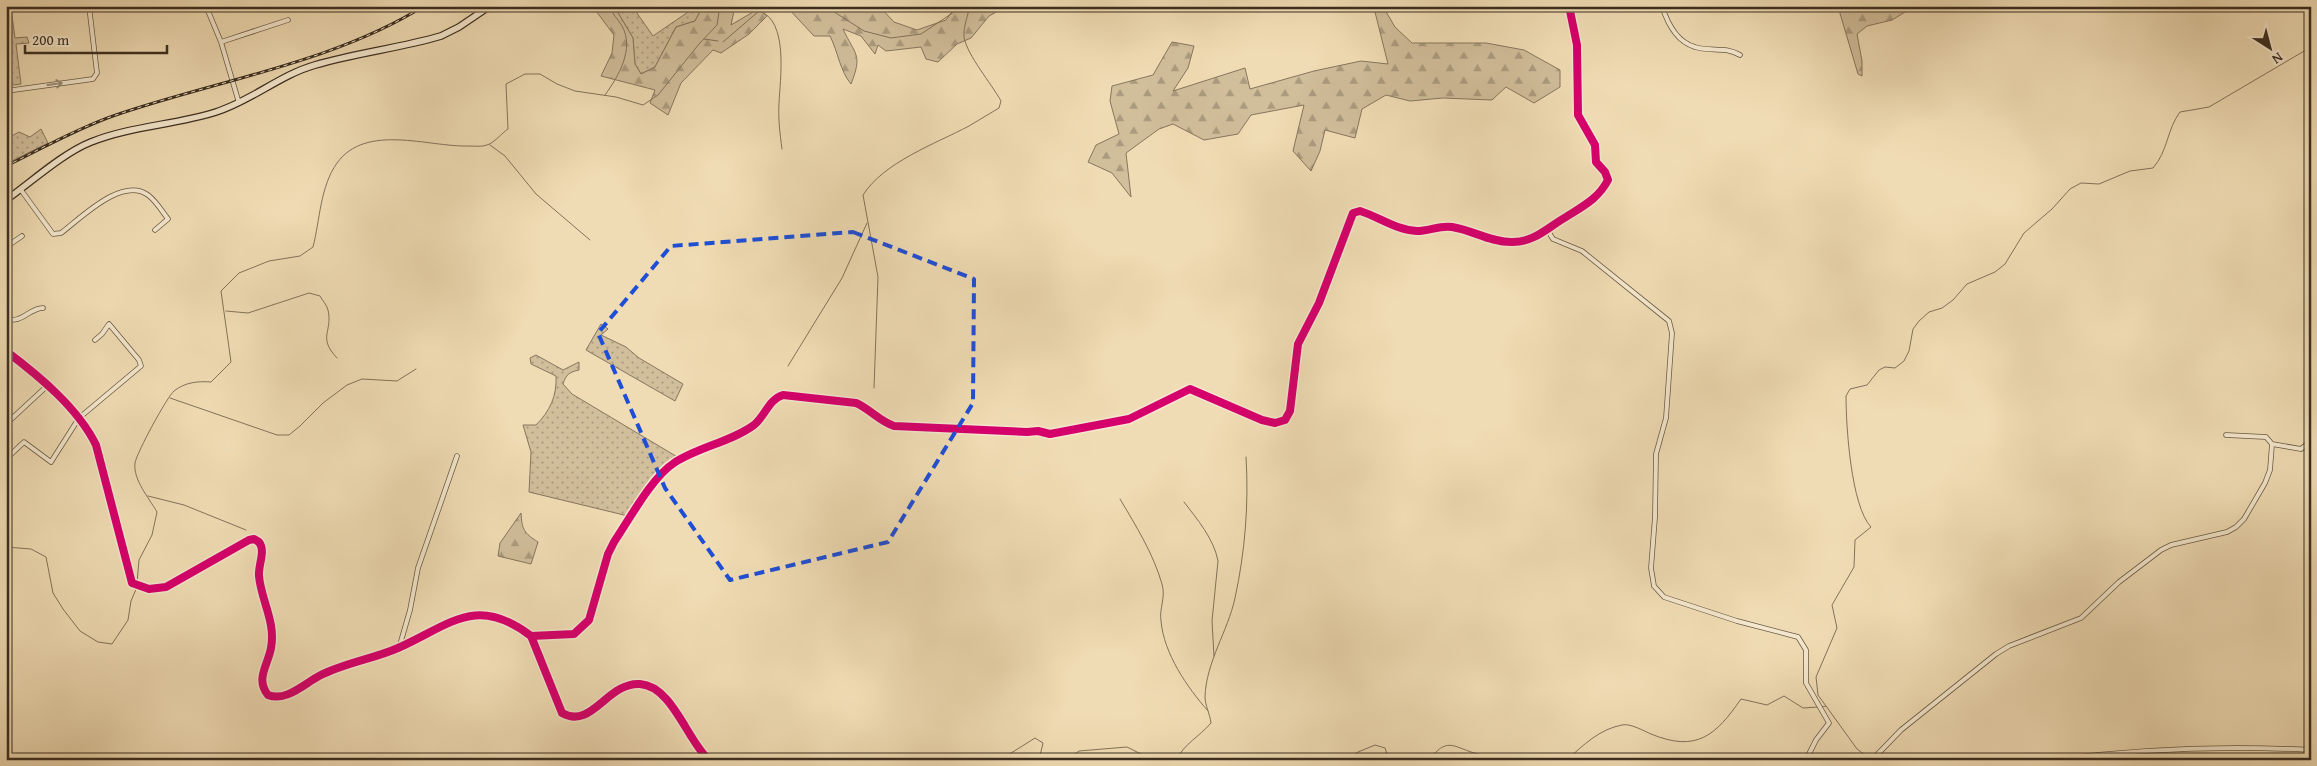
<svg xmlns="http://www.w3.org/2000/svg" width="2317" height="766" font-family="'Gentium Book Plus',serif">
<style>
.grass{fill:url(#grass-dots);stroke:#86765e}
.forest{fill:url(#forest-firs);stroke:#86765e}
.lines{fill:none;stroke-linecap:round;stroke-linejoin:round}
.stream{stroke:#82735b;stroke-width:1}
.street-casing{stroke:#685a45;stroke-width:5.5}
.secondary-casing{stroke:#3b2e20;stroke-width:8}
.street{stroke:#f5e8ce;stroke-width:4}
.secondary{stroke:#f5e8ce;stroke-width:5.5}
.rail-casing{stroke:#3b2e20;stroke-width:3}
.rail{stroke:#f5e8ce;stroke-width:1;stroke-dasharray:4;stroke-linecap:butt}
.cycleway-casing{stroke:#f5e8ce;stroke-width:11}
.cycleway{stroke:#d6006c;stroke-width:8}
.oneway{stroke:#988b77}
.marked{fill:none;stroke:#1d4ed8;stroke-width:4;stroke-dasharray:10 6;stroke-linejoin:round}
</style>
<defs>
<pattern id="grass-dots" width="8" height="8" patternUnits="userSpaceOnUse" patternTransform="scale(1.25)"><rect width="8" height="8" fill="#d1be9b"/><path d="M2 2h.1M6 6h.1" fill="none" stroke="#ab9b7e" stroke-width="1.8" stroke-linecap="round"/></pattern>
<pattern id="forest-firs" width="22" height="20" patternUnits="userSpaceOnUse" patternTransform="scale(1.25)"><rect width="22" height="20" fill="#d1be9b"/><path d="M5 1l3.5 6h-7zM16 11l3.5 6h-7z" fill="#ab9b7e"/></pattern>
</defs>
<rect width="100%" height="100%" fill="#f0dcb4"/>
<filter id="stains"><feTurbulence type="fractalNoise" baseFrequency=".004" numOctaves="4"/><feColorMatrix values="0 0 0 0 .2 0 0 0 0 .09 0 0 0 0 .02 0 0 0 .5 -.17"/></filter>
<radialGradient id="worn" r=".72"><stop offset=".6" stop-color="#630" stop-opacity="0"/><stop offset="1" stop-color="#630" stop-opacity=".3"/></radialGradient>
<path class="grass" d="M614,6h18l21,30 44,-30h6l-8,15 -19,6 -21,40 -14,7 -6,-10 -2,-26z
M12,16l3,22 12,-1 2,6 -13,1 5,40 -15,2v-66z
M41,129l7,14 -42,21v-25l13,-7 11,5z
M601,324l7,5 -7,6 25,12 13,11 44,26 -8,17 -89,-51z
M536,355l27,15 16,-8v8c-9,2 -13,4 -16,14l9,10 107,64 -17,11 -34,47 -99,-24 2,-40 -8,-27h13c14,-14 21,-29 20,-49l-25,-12 -1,-6z"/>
<path class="forest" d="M595,6h19l19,32 2,26 6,10 14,-7 21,-40 19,-6 8,-15h32l-4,19 27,-16 9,7 -18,18 -28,19 -8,-3 -32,33 -13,32 -18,-12 5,-13 -54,-14 11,-23 2,-18 -18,-24z
M786,6h93l15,16 23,8 29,-10 10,-14h51l-18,10 -18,22 -14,6 -19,18 -12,-3 -5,-12 -35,4 -8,-6 -3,9 -14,-18 -18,-7c12,26 20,25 8,55 -11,-13 -13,-32 -21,-48h-16z
M1828,6h87l-23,14 -25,6 -10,8 5,27v15l-4,-2 -19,-64z
M1374,8l11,2 10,17 17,16h74l38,7 36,20v17l-26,16 -28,-16 -14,13 -49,-2 -33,3 -24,-6 -24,14 -7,29 -30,-8 -5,21 -9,20 -18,-20 11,-46 -53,10 -13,19 -34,6 -31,-16 -14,5 -33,24 5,44 -19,-24 -24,-11 8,-17 23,-11 -9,-33 2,-15 41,-11 19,-33 22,4 -6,22 -15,23 72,-23 5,21 64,-18 47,-10 27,3z
M521,513c1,17 3,20 17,29l-7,22 -33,-8 2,-13z"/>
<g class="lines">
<path class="stream" d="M825,6l39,25 27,7 30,-4 36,-24 2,-4
M704,39l14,2
M723,42l36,-31c30,9 21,69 20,92 -1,15 1,31 3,46
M605,95c13,-18 30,-46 17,-69 -4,-7 -10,-12 -13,-20
M490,145l15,11 31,38 54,46
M226,311l22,2 61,-20 11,3c2,4 7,9 8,14 5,22 -11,27 9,48
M788,366l54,-88 25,-55
M874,388l4,-111 -15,-82c21,-33 72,-51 106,-69 10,-6 20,-12 30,-18l2,-7c-10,-18 -34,-46 -37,-64 -1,-9 4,-22 6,-31
M170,398l107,37h12l11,-9 23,-23 24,-18 15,-6 35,2 19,-12
M148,496l36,9 62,25
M1120,499c16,27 33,54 42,85 4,14 -3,24 -1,37 3,33 26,66 47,90
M1184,502c13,17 30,37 34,59l-6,60 2,35
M6,547l25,2 15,8 7,36 10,16 17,22 18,11 14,2 16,-24 3,-19 6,-14
M137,583l2,-23 13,-25 5,-23c-8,-14 -24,-32 -22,-49 2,-11 32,-66 39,-72 11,-9 25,-10 37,-9l20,-20 -10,-71 18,-18 30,-12 31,-5 13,-9c7,-27 7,-60 24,-84 29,-40 91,-16 131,-17 6,0 14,1 19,-1 7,-2 15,-12 21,-16l-2,-45 19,-10h15l17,10 18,7 41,6 27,8 15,-10 41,-51 18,-19 3,-19
M1826,706l-8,-11 -2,-18 21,-49 -5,-23 22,-38 1,-27 16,-13c-20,-21 -25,-101 -25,-131l4,-7 17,-4 12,-15 6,-3 10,1 9,-7 5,-10 4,-22 6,-8 10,-9 13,-4 11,-8 14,-16 28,-12 10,-8 19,-31 28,-24 18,-20 11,-6 18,1 31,-13 23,-3c15,-17 14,-39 27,-56l29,-5 102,-60
M1822,707l4,-1 31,43 13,10
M1000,760l35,-22 8,5 -4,17
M1067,760l12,-9 48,-4 22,11 24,2
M1176,760c9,-17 23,-23 35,-37 -1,-9 -6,-18 -6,-26 1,-35 23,-66 30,-99 10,-46 14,-94 11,-141
M1348,760l10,-8 17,-7 10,3 4,12
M1429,760c18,-23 23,-14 45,-7 9,3 18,3 27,7
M1567,760c16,-15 33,-31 55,-35 8,-2 22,6 29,9 46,19 65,1 90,-35l26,6 17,-9 19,12 15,-1"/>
<defs>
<path id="street" d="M206,6l15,36 18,61
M1662,6c5,16 15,36 33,41 16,5 29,-1 45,8
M6,10l9,-4
M221,42l67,-22
M6,91l87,-12 4,-6 -8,-67
M21,190l32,44 8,-1c20,-15 61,-57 87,-38 8,6 14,16 20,24l-13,11
M1548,231l5,8 29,12 87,70 3,12 -6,85 -10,36 -1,63 -4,51 3,18 10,11 73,24 61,16 8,13v33l23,40 -13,17 -10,20
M6,247l16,-11
M6,318c15,7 23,-10 37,-10
M6,424l41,-38
M2226,435l40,2 6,7 29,5 10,-8
M6,459l18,-17 27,20 28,-44 62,-52 -2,-6 -30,-36 -7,10 -7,6
M399,648l11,-38 8,-42 39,-112
M1872,760l29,-30 95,-76 13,-8 72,-28 38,-36 42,-32 10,-5 56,-13 9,-5 8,-8 21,-36 5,-13 2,-26
M2051,760c87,-11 173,-15 260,-10"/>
<path id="secondary" d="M6,200c24,-17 57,-47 85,-58 40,-16 84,-17 125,-30 35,-11 64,-37 99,-47 41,-12 85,-17 126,-29l18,-9 31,-21
M6,351c33,25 72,57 90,94l36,138 17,6 17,-2 83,-47 5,-1 5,3c7,9 -1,23 0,34 2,24 17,46 12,72 -3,17 -16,31 -3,47 18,7 36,-11 51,-19 25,-13 54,-17 79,-28 52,-23 78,-54 133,-12l31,77c30,17 45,-31 78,-29 32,2 47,56 69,76
M531,636l43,-2 15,-14 19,-66 6,-12c15,-22 38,-65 60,-79 24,-16 57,-21 80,-38 12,-10 14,-25 29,-30l73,8c14,6 23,18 38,23l133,6 11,-1 12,3 79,-15 61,-30 72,31 13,3 10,-3 5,-9 8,-67 21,-41 34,-90 7,-2c19,6 36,19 57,20 12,0 23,-6 35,-4 20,3 38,15 59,15 23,1 37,-15 55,-25 17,-11 32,-18 42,-37l-3,-8 -9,-10 -1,-17 -17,-30 -1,-70 -8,-39"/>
</defs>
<use href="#street" class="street-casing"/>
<use href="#secondary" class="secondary-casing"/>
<use href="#street" class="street"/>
<use href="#secondary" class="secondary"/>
<defs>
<path id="rail" d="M6,166c35,-17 70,-37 107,-50 101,-35 220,-53 311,-110"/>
</defs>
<use href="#rail" class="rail-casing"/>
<use href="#rail" class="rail"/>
<defs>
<path id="cycleway" d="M6,351c33,25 72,57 90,94l36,138 17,6 17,-2 83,-47 5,-1 5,3c7,9 -1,23 0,34 2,24 17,46 12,72 -3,17 -16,31 -3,47 18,7 36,-11 51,-19 25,-13 54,-17 79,-28 52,-23 78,-54 133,-12l31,77c30,17 45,-31 78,-29 32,2 47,56 69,76
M531,636l43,-2 15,-14 19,-66 6,-12c15,-22 38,-65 60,-79 24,-16 57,-21 80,-38 12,-10 14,-25 29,-30l73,8c14,6 23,18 38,23l133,6 11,-1 12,3 79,-15 61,-30 72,31 13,3 10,-3 5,-9 8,-67 21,-41 34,-90 7,-2c19,6 36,19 57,20 12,0 23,-6 35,-4 20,3 38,15 59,15 23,1 37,-15 55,-25 17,-11 32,-18 42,-37l-3,-8 -9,-10 -1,-17 -17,-30 -1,-70 -8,-39"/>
</defs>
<use href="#cycleway" class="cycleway-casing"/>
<use href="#cycleway" class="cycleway"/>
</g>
<defs><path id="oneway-shaft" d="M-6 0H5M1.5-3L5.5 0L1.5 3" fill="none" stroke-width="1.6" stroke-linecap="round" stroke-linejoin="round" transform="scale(1.25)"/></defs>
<use class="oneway" href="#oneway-shaft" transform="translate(55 84) rotate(-8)"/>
<path class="marked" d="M853,232l121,47 -1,124 -85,139 -158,38 -65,-92 -67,-155 73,-87z"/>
<rect width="2317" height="766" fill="none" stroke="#f0dcb4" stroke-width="25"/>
<rect x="8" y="8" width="2302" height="751" fill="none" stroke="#3b2e20" stroke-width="2.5"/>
<rect x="12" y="12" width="2292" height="741" fill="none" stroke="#3b2e20"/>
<g transform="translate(2270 48) rotate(144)" stroke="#f5e8ce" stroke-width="4" paint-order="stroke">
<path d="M0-4L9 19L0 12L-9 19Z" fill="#3b2e20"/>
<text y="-8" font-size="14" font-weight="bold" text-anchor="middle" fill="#3b2e20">N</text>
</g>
<path d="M25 45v8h142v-8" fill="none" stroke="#3b2e20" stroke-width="2.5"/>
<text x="32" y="45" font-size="15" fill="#3b2e20" stroke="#f5e8ce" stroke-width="4" paint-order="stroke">200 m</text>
<rect width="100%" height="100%" filter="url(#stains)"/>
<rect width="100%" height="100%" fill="url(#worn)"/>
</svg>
